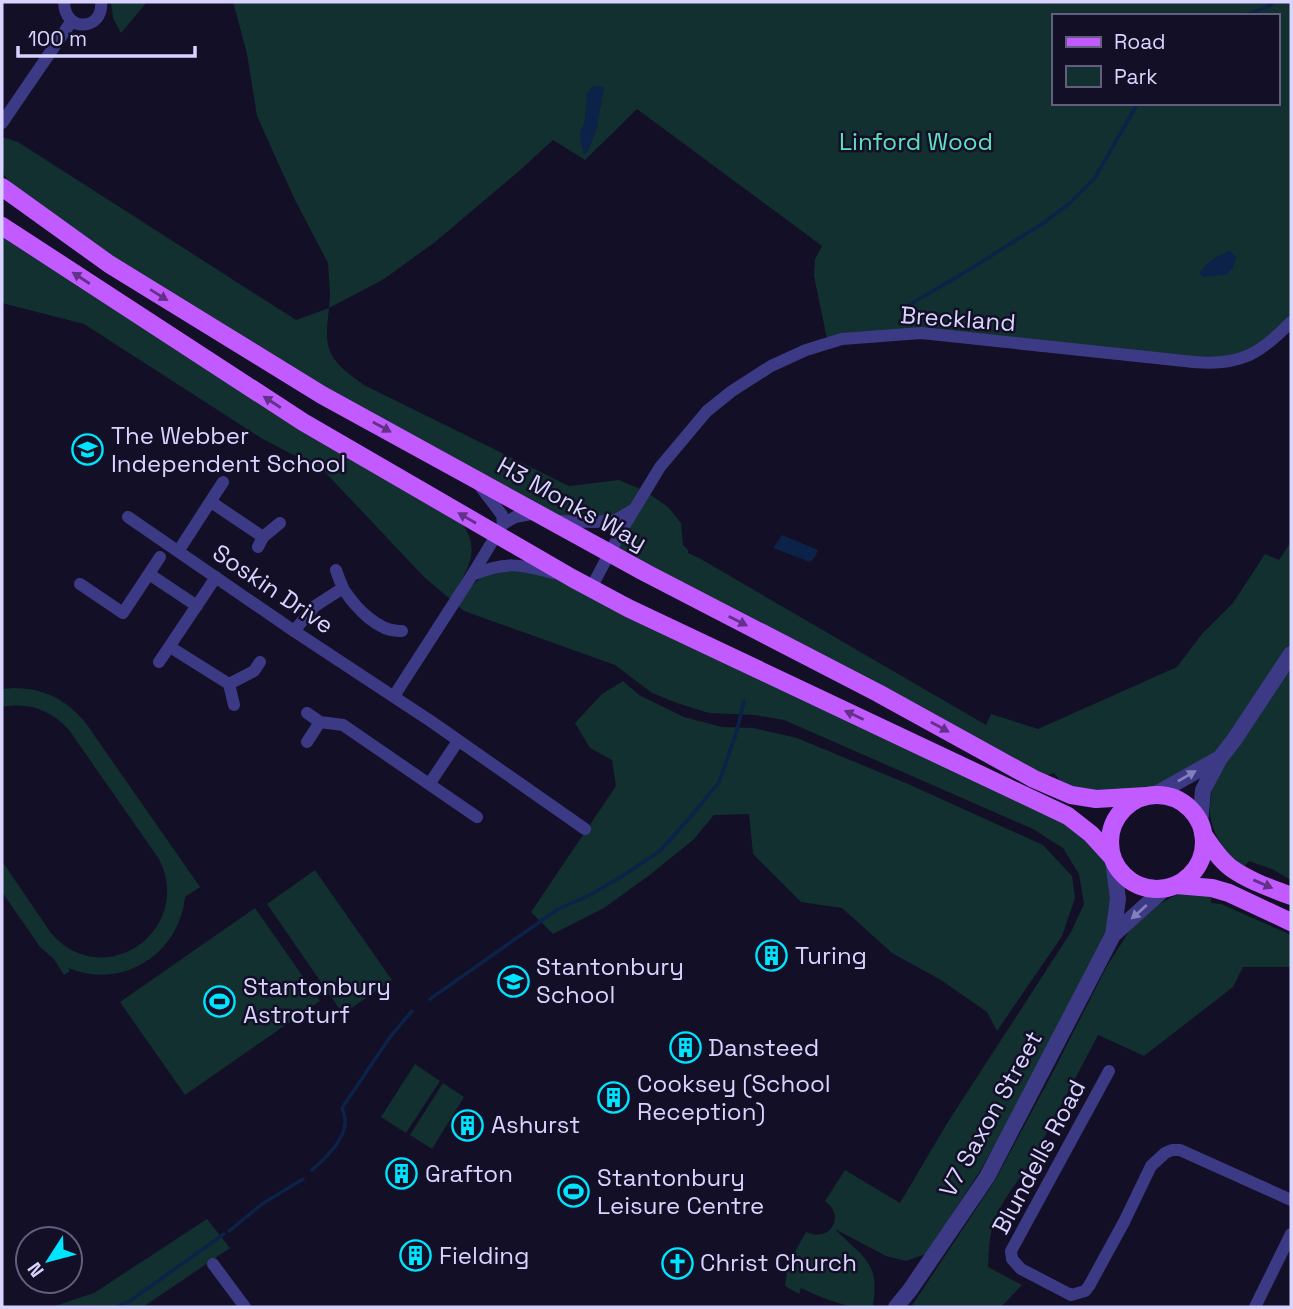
<svg xmlns="http://www.w3.org/2000/svg" width="1293" height="1309" font-family="'Space Grotesk',sans-serif">
<style>
.green{fill:#12302f;fill-rule:evenodd}
.water{fill:#0c2248}
.lines{fill:none;stroke-linecap:round;stroke-linejoin:round}
.stream{stroke:#0c2248;stroke-width:3.5}
.minor{stroke:#3d3a85;stroke-width:12}
.tertiary{stroke:#3d3a85;stroke-width:16}
.primary{stroke:#c25bff;stroke-width:18}
.oneway{fill:#623188}
.oneway2{fill:#837fbc}
.labels{text-anchor:middle;stroke-width:5;stroke-linejoin:round;paint-order:stroke}
.park-label{font-size:24px;fill:#5fe0c0;stroke:#130f26}
.street-label{font-size:24px;fill:#d9d4ff;stroke:#130f26}
.poi-label{font-size:24px;fill:#d9d4ff;stroke:#130f26;text-anchor:start}
</style>
<rect width="100%" height="100%" fill="#130f26"/>
<path class="green" d="M111,2h36l-26,31 -8,-15z
M233,2h1058v320l-62,40 -308,-29 -93,11 -14,-68 1,-17 7,-13 -185,-137 -52,51 -32,-20 -35,32 -83,70 -51,37 -55,29c-1,10 -4,30 0,40 5,17 22,27 35,37l205,101 50,-6 26,11 23,16 13,16 2,22 5,5v3l11,5 287,167 5,-11 47,15 139,-62 25,-33 31,-31 32,-49 14,6 12,-18v338l-19,-11 -23,-8 -4,5c-19,-7 -37,-38 -35,-59 1,-16 6,-33 9,-49l-65,37h-83l-17,-22 -20,6 -424,-226 13,-25 -7,-8 -64,1 -82,-45 -441,-271 -25,-30 -2,-12v-26l16,5 278,178 33,-12 1,-13 -2,-32 -34,-65 -37,-82 -10,-62zM1053,16h224v87h-224z
M2,226l459,296c13,17 14,34 3,53 -6,12 -8,13 -9,27l37,-35 41,1 535,248 43,40 2,79 -133,236 -54,83 -20,7 -20,-5 -51,-27c28,29 45,32 38,76l-3,2h-18l-1,-1c-17,-3 -33,-10 -50,-18l-2,6 -14,-8 3,-22 18,-32c25,11 40,-16 19,-31l20,-31 55,33 46,-78 125,-193 13,-28 -5,-30 -16,-26 -30,-19 -249,-109 -30,-5 -45,-2 -32,-10 -25,-10 -37,-28 -151,-54 -40,-34 -100,-106 -63,-33 -177,-114 -82,-21z
M623,681l16,14 45,22 38,10 31,1 44,10 111,46 135,61 29,31 3,22 -13,38 -65,95 -10,-19 -46,-32 -49,-27 -50,-45 -41,-6 -48,-48 -4,-40 -35,1 -21,25 -42,34 -47,34 -51,26 -22,-22 85,-126 -4,-26 -22,-12 -15,-25 27,-29z
M13,688c30,0 53,11 72,34l115,165 -15,10c-6,58 -63,93 -117,71l2,3 -6,4 -10,-16 -14,-12 -38,-55v-31l49,72c52,61 144,-3 108,-74l-90,-129c-18,-20 -40,-28 -67,-23v-18z
M315,870l77,110 -49,34 -76,-110z
M1180,893l31,2v8l10,1 70,31v32h-48l-10,20 -89,69 -46,-21 -63,120c-12,21 -30,40 -39,62 -7,15 -7,33 -8,50l34,18 -21,22h-90l83,-125 58,-108 55,-108 26,-41 24,-20z
M255,908l65,93 -135,94 -65,-93z
M415,1064l25,17 -34,52 -25,-16z
M443,1083l21,14 -32,52 -22,-14z
M207,1219l23,29 -87,59h-91l42,-14z"/>
<path class="water" d="M593,86l11,1 -7,41 -10,25 -3,1 -3,-10 -1,-12 5,-11 2,-28z
M1230,250l6,7 -3,11 -7,7 -23,2 -3,-3c5,-13 19,-18 30,-24z
M782,535l36,15 -3,7 -5,5 -37,-14z"/>
<g class="lines">
<path class="stream" d="M1245,16l28,-12
M909,305l58,-34 75,-47 28,-21 24,-24 44,-76
M430,999l128,-90 30,-13 36,-21 36,-24 33,-37 26,-32 17,-48 8,-33
M312,1170c13,-11 35,-32 33,-51 0,-4 -2,-7 -3,-11l48,-71 22,-26
M229,1231l33,-27 41,-25
M115,1307l15,-6 94,-67"/>
<path class="minor" d="M64,2c1,32 40,28 37,0
M2,123l69,-101
M480,486l22,29 1,9
M211,502l52,35
M128,517l166,114 138,91 153,107
M555,521l40,1 21,-2 17,-10
M258,547l5,-10 17,-14
M179,550l44,-68
M336,570c2,6 5,14 8,20 12,18 35,43 58,41
M149,574l48,32
M472,575c34,-14 47,-11 81,-2
M80,584l43,29 37,-56
M591,588l32,-60 37,-61 47,-56 25,-20 39,-25 35,-16 36,-11 79,-6 273,29c46,4 66,-8 97,-40
M294,631l21,-25 28,-18
M170,647l59,37
M159,662l57,-85
M394,696l78,-121 31,-51 12,-7 21,-4
M234,705l-5,-21 25,-13 6,-9
M307,713l13,9 23,3 134,92
M307,742l13,-20
M430,783l28,-42
M1109,1071l-98,180 1,8 9,10 50,26 14,-4 4,-5 35,-64 27,-56 14,-13 7,-3h8l111,50
M213,1264l32,43
M1255,1307l36,-73"/>
<path class="tertiary" d="M1154,795l66,-37
M1200,824l3,-34 17,-32 14,-18 57,-86
M1113,935l51,-46
M896,1307l14,-17 77,-113 126,-242 5,-36 -5,-39"/>
<path class="primary" d="M2,187l107,77 213,131 324,178 232,120 156,86 37,16 25,4 50,-3
M2,226l301,196 269,156 56,30 440,208 23,18 20,22
M1110 842a47 47 0 1 1 94 0a47 47 0 1 1-94 0Z
M1203,834c8,12 16,25 28,34 18,13 40,20 60,28
M1176,885l36,3 17,5 62,29"/>
</g>
<defs><path id="oneway-solid" d="M-6-.8H1V-3.2L6.5 0L1 3.2V.8H-6Z" transform="scale(1.75)"/></defs>
<g class="oneway">
<use href="#oneway-solid" transform="translate(81 278) rotate(-147)"/>
<use href="#oneway-solid" transform="translate(159 295) rotate(32)"/>
<use href="#oneway-solid" transform="translate(272 402) rotate(-147)"/>
<use href="#oneway-solid" transform="translate(382 427) rotate(29)"/>
<use href="#oneway-solid" transform="translate(467 518) rotate(-150)"/>
<use href="#oneway-solid" transform="translate(738 621) rotate(27)"/>
<use href="#oneway-solid" transform="translate(854 715) rotate(-155)"/>
<use href="#oneway-solid" transform="translate(940 727) rotate(29)"/>
<use href="#oneway-solid" transform="translate(1263 884) rotate(23)"/>
</g>
<g class="oneway2">
<use href="#oneway-solid" transform="translate(1187 776) rotate(-30)"/>
<use href="#oneway-solid" transform="translate(1139 912) rotate(138)"/>
</g>
<defs>
<symbol id="school-ring" viewBox="-11 -11 22 22"><circle r="9.5" fill="#130f26" stroke="#00e5ff" stroke-width="1.5"/><path d="M0-5L7-2L0 1L-7-2ZM-4 1L0 2.5L4 1V4Q0 6-4 4Z" fill="#00e5ff"/></symbol>
<symbol id="building-ring" viewBox="-11 -11 22 22"><circle r="9.5" fill="#130f26" stroke="#00e5ff" stroke-width="1.5"/><path d="M-4-6H4V6H1V3H-1V6H-4ZM-2.5-4.3h1.7v1.8h-1.7ZM.8-4.3h1.7v1.8H.8ZM-2.5-1h1.7V.8h-1.7ZM.8-1h1.7V.8H.8Z" fill="#00e5ff"/></symbol>
<symbol id="stadium-ring" viewBox="-11 -11 22 22"><circle r="9.5" fill="#130f26" stroke="#00e5ff" stroke-width="1.5"/><path d="M0-5a6.5 5 0 1 0 0 10a6.5 5 0 1 0 0-10ZM-3.5-1.8h7v3.6h-7Z" fill="#00e5ff"/></symbol>
<symbol id="church-ring" viewBox="-11 -11 22 22"><circle r="9.5" fill="#130f26" stroke="#00e5ff" stroke-width="1.5"/><path d="M-1.2-6h2.4v3.5h3.3v2.4h-3.3V6h-2.4V-.1h-3.3v-2.4h3.3Z" fill="#00e5ff"/></symbol>
</defs>
<g fill-rule="evenodd">
<use href="#school-ring" x="70" y="432" width="35" height="35"/>
<use href="#building-ring" x="754" y="938" width="35" height="35"/>
<use href="#school-ring" x="496" y="964" width="35" height="35"/>
<use href="#stadium-ring" x="202" y="984" width="35" height="35"/>
<use href="#building-ring" x="668" y="1030" width="35" height="35"/>
<use href="#building-ring" x="596" y="1080" width="35" height="35"/>
<use href="#building-ring" x="450" y="1108" width="35" height="35"/>
<use href="#building-ring" x="384" y="1156" width="35" height="35"/>
<use href="#stadium-ring" x="556" y="1174" width="35" height="35"/>
<use href="#building-ring" x="398" y="1238" width="35" height="35"/>
<use href="#church-ring" x="660" y="1246" width="35" height="35"/>
</g>
<g class="labels">
<g class="park-label">
<text x="916" y="150">Linford Wood</text>
</g>
<g class="street-label">
<text transform="translate(958 319) rotate(4)" y="8">Breckland</text>
<text transform="translate(572 504) rotate(29)" y="8">H3 Monks Way</text>
<text transform="translate(273 589) rotate(34)" y="8">Soskin Drive</text>
<text transform="translate(991 1114) rotate(-61)" y="8">V7 Saxon Street</text>
<text transform="translate(1039 1157) rotate(-62)" y="8">Blundells Road</text>
</g>
<g class="poi-label">
<text x="111" y="444">The Webber<tspan x="111" dy="28">Independent School</tspan></text>
<text x="795" y="964">Turing</text>
<text x="536" y="975">Stantonbury<tspan x="536" dy="28">School</tspan></text>
<text x="243" y="995">Stantonbury<tspan x="243" dy="28">Astroturf</tspan></text>
<text x="708" y="1056">Dansteed</text>
<text x="637" y="1092">Cooksey (School<tspan x="637" dy="28">Reception)</tspan></text>
<text x="491" y="1133">Ashurst</text>
<text x="425" y="1182">Grafton</text>
<text x="597" y="1186">Stantonbury<tspan x="597" dy="28">Leisure Centre</tspan></text>
<text x="439" y="1264">Fielding</text>
<text x="700" y="1271">Christ Church</text>
</g>
</g>
<rect width="1293" height="1309" fill="none" stroke="#d9d4ff" stroke-width="7"/>
<rect x="1052" y="14" width="228" height="91" fill="#130f26" stroke="#625e7d" stroke-width="2"/>
<rect x="1066" y="37" width="35" height="10" fill="#c25bff" stroke="#625e7d" stroke-width="2"/>
<text x="1114" y="49" font-size="21" fill="#d9d4ff">Road</text>
<rect x="1066" y="66" width="35" height="21" fill="#12302f" stroke="#625e7d" stroke-width="2"/>
<text x="1114" y="84" font-size="21" fill="#d9d4ff">Park</text>
<g transform="translate(49 1260) rotate(234)"><circle r="33" fill="#130f26" stroke="#625e7d" stroke-width="2"/>
<path d="M0-5L12 26L0 18L-12 26Z" fill="#00e5ff"/>
<text y="-10" font-size="19" font-weight="bold" text-anchor="middle" fill="#d9d4ff">N</text>
</g>
<path d="M18 46v10h177v-10" fill="none" stroke="#d9d4ff" stroke-width="3.5"/>
<text x="28" y="46" font-size="21" fill="#d9d4ff" stroke="#130f26" stroke-width="5" paint-order="stroke">100 m</text>
</svg>
